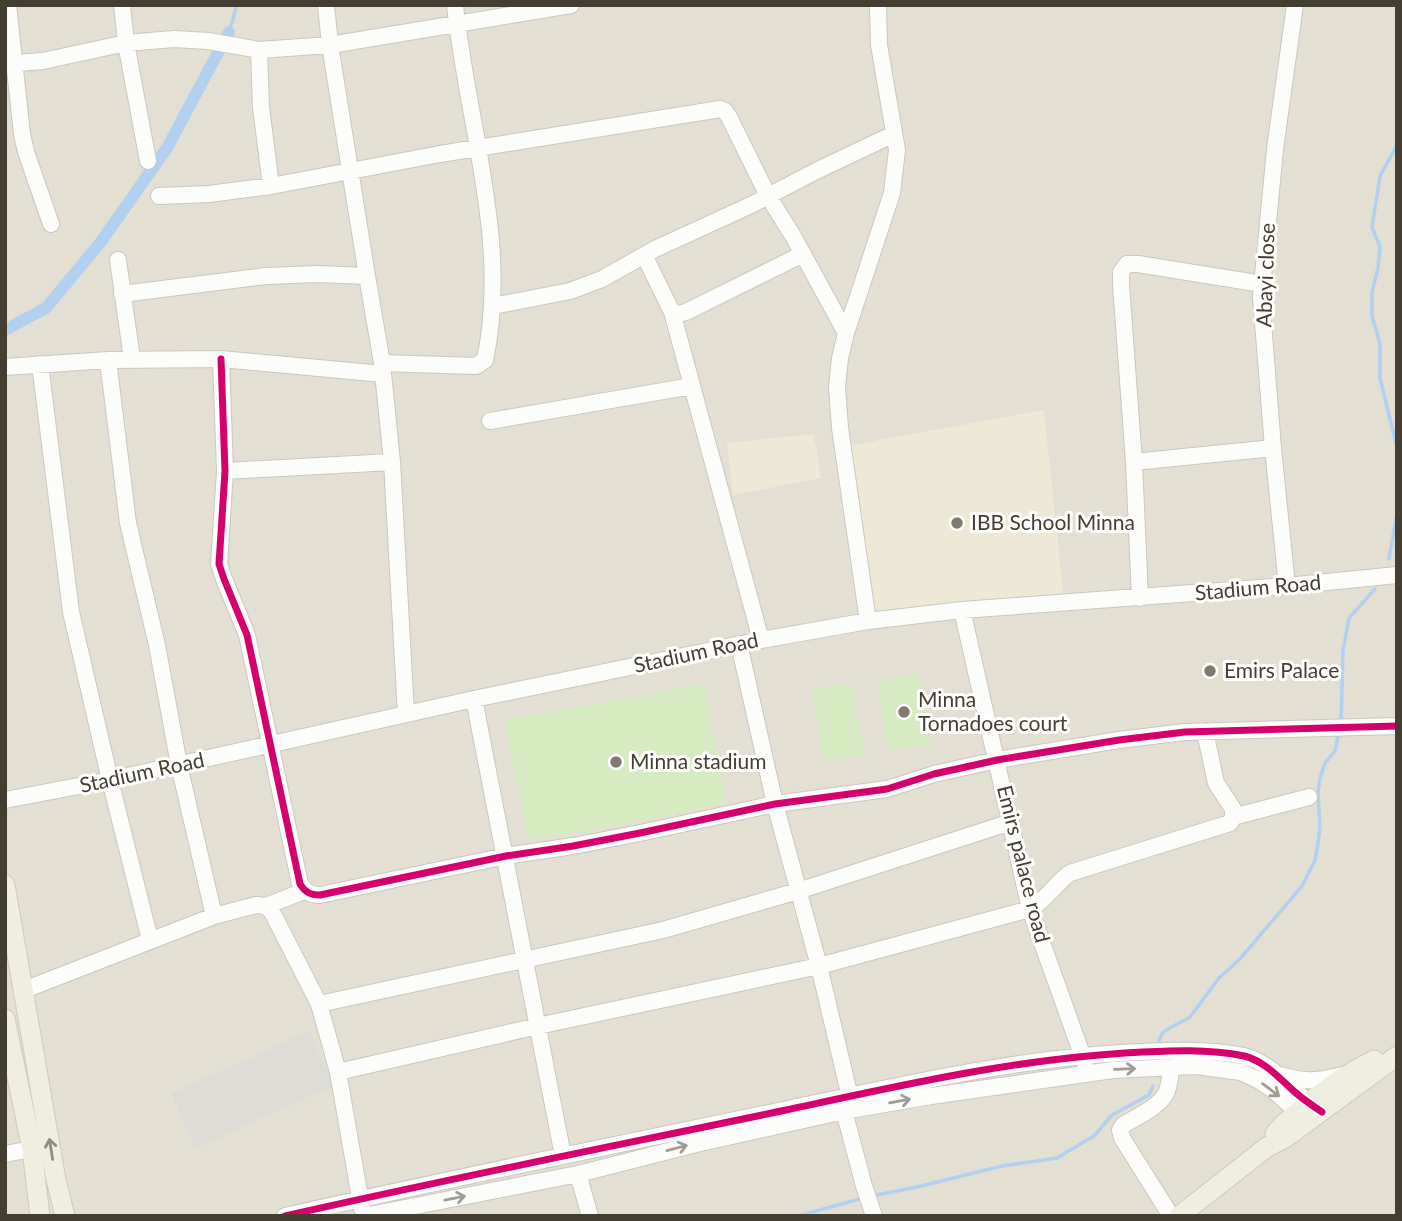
<svg xmlns="http://www.w3.org/2000/svg" width="1402" height="1221" font-family="Lato,sans-serif">
<style>
.residential{fill:#e3dfd2}
.education{fill:#ede9d6}
.green{fill:#d7ebc2}
.parking{fill:#dddbd6}
.lines{fill:none;stroke-linecap:round;stroke-linejoin:round}
.stream{stroke:#b2d1f0;stroke-width:3.5}
.canal{stroke:#b2d1f0;stroke-width:12}
.minor-casing{stroke:#cac8c1;stroke-width:18}
.major-casing{stroke:#d2cbb1;stroke-width:21}
.minor{stroke:#fcfcfb;stroke-width:16}
.major{stroke:#f0ede1;stroke-width:19}
.cycleway-casing{stroke:#fff;stroke-width:11}
.cycleway{stroke:#d6006c;stroke-width:7}
.oneway{stroke:#a09d96}
.oneway2{stroke:#918d81}
.poi-dot{fill:#807b71;stroke:#fff;stroke-width:2.5}
.labels{text-anchor:middle;stroke-width:6;stroke-linejoin:round;paint-order:stroke}
.street-label{font-size:21px;fill:#443e32;stroke:#fff}
.poi-label{font-size:21px;fill:#443e32;stroke:#fff;text-anchor:start}
</style>
<rect width="100%" height="100%" fill="#eeece5"/>
<path class="residential" d="M5,5h1392v1211h-1392z"/>
<path class="education" d="M1044,410l20,189 -194,17 -24,-170z
M814,434l7,44 -88,17 -6,-52z"/>
<path class="green" d="M920,674l11,70 -43,6 -10,-70z
M852,683l13,72 -40,7 -13,-72z
M705,684l22,120 -199,37 -23,-121z"/>
<path class="parking" d="M309,1031l25,54 -138,63 -25,-54z"/>
<g class="lines">
<path class="stream" d="M229,32l8,-27
M1397,145l-17,31 -8,51 8,20 -2,21 -6,24v24l8,28v34l17,70
M1389,559l8,-46
M1341,723l2,-72 6,-33 26,-29
M1158,1043l5,-11 27,-15 29,-39 20,-18 63,-74 13,-26 3,-17 2,-17 -2,-33 2,-15 5,-15 10,-12 4,-20
M871,1196l46,-9 85,-21 55,-8 37,-22 18,-21 37,-20 4,-9
M798,1216l65,-18"/>
<path class="canal" d="M5,330l41,-22 54,-65 67,-95 62,-116"/>
<defs>
<path id="minor" d="M8,5l14,129 4,18 25,72
M122,5l4,38 22,118
M326,5l4,40 37,231 15,87 10,99 14,252
M259,50l2,57 10,79
M5,64l38,-3 83,-18 48,-4 34,2 51,9 71,-5 241,-40
M159,196l50,-2 62,-8 169,-32 280,-45 5,2 4,6 39,79 25,40 53,97
M644,255l26,53 2,4 6,2 8,-2 117,-58
M118,260l14,99
M122,294l144,-18 51,-2 50,2
M493,306l77,-15 32,-12 53,-30 96,-44 65,-34 78,-37
M672,312l89,328
M221,359l4,112 -6,93 5,15 23,56 53,249c5,8 10,11 20,11l186,-39 67,-10 67,-13 135,-29 112,-15 47,-15 63,-14 122,-20 66,-8 212,-6
M108,360l20,163 29,122 22,120 35,151
M382,363l94,3 9,-6c25,-118 -18,-237 -30,-355
M40,364l31,248 39,168 40,160
M5,367l103,-7 113,-1 162,15
M490,421l202,-35
M1134,462l139,-14
M225,471l167,-9
M1287,586l-14,-138 -12,-151 14,-148 20,-144
M1140,598l-6,-136 -13,-177v-13l6,-8h11l124,20
M962,610l68,299 55,154
M868,621l-28,-193 -3,-41 3,-29 6,-25 46,-140 5,-43 -18,-105 -1,-40
M739,644l36,160 44,162 31,131
M474,699l89,457
M5,800l105,-20 364,-81 287,-59 107,-19 94,-11 325,-24 110,-11
M1233,817l76,-20
M266,906l38,-15
M24,990l190,-74 42,-11 10,1 6,6 47,92 19,68 24,137
M319,1004l344,-74 135,-39 213,-69
M1171,1068c-1,8 -1,19 -6,27 -9,14 -29,22 -42,30l-3,5 2,8 49,78
M338,1072l200,-46 281,-60 211,-57c16,-9 25,-25 40,-36l160,-50 3,-6v-8l-17,-26 -11,-51
M1280,1075c26,8 37,6 63,0
M844,1111l20,75 10,30
M5,1154l27,-5
M578,1174l12,42
M285,1216c167,-38 336,-72 503,-107 110,-23 221,-49 333,-56 40,-2 83,-5 123,3 29,7 49,37 73,53
M364,1216l214,-42 118,-30 148,-33 87,-15 182,-26 83,-4 45,6 19,9 12,8 35,31"/>
<path id="major" d="M5,885l51,295 9,36
M5,1019l27,130 8,67
M1275,1134c7,-10 15,-16 24,-23 23,-20 47,-37 75,-51
M1179,1216l88,-69 18,-9 112,-82"/>
</defs>
<use href="#minor" class="minor-casing"/>
<use href="#major" class="major-casing"/>
<use href="#minor" class="minor"/>
<use href="#major" class="major"/>
<defs>
<path id="cycleway" d="M221,359l4,112 -6,93 5,15 23,56 53,249c5,8 10,11 20,11l186,-39 67,-10 67,-13 135,-29 112,-15 47,-15 63,-14 122,-20 66,-8 212,-6
M285,1216c167,-38 334,-71 501,-106 112,-24 225,-50 339,-57 39,-2 80,-5 119,3 21,5 36,23 52,37 8,7 17,13 26,19"/>
</defs>
<use href="#cycleway" class="cycleway-casing"/>
<use href="#cycleway" class="cycleway"/>
</g>
<defs><path id="oneway-shaft" d="M-6 0H5M1.5-3L5.5 0L1.5 3" fill="none" stroke-width="1.6" stroke-linecap="round" stroke-linejoin="round" transform="scale(1.75)"/></defs>
<g class="oneway">
<use href="#oneway-shaft" transform="translate(1125 1069) rotate(-2)"/>
<use href="#oneway-shaft" transform="translate(1271 1090) rotate(37)"/>
<use href="#oneway-shaft" transform="translate(900 1101) rotate(-10)"/>
<use href="#oneway-shaft" transform="translate(677 1148) rotate(-15)"/>
<use href="#oneway-shaft" transform="translate(455 1198) rotate(-11)"/>
</g>
<use class="oneway2" href="#oneway-shaft" transform="translate(51 1149) rotate(-99)"/>
<g class="poi-dot">
<circle cx="957" cy="523" r="7"/>
<circle cx="1210" cy="671" r="7"/>
<circle cx="904" cy="712" r="7"/>
<circle cx="616" cy="762" r="7"/>
</g>
<g class="labels">
<g class="street-label">
<text transform="translate(1266 275) rotate(-88)" y="7">Abayi close</text>
<text transform="translate(1258 588) rotate(-5)" y="7">Stadium Road</text>
<text transform="translate(696 653) rotate(-12)" y="7">Stadium Road</text>
<text transform="translate(142 773) rotate(-12)" y="7">Stadium Road</text>
<text transform="translate(1023 864) rotate(76)" y="7">Emirs palace road</text>
</g>
<g class="poi-label">
<text x="971" y="530">IBB School Minna</text>
<text x="1224" y="678">Emirs Palace</text>
<text x="918" y="707">Minna<tspan x="918" dy="24">Tornadoes court</tspan></text>
<text x="630" y="769">Minna stadium</text>
</g>
</g>
<rect width="1402" height="1221" fill="none" stroke="#443e32" stroke-width="14"/>
</svg>
